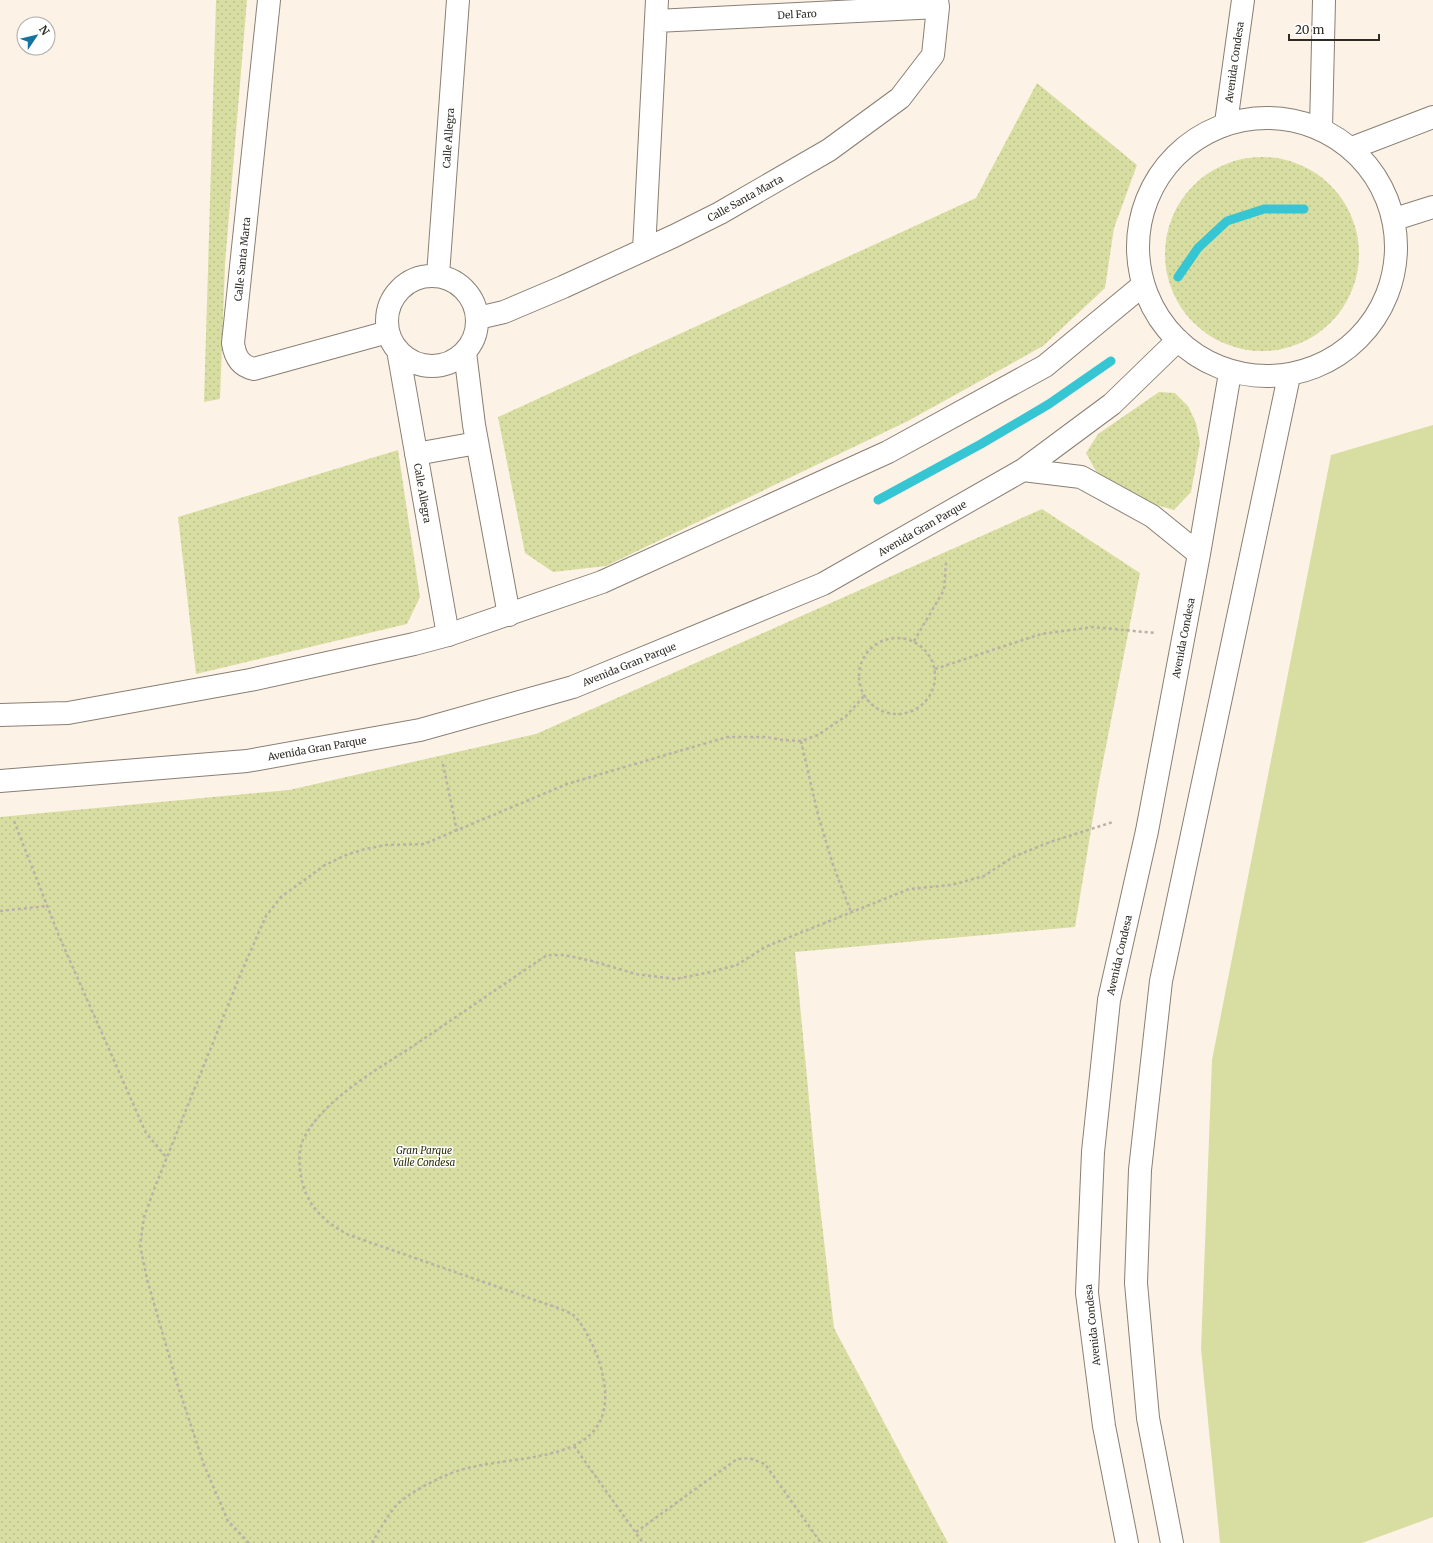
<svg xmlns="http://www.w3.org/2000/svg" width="1433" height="1543" font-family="Merriweather,serif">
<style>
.grass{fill:#d8dea2}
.park{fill:url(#park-dots)}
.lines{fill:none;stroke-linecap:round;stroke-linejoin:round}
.stream{stroke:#36c5d2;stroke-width:9}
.street-casing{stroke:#897f74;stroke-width:24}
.secondary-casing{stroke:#897f74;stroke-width:24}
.path{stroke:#bab1a8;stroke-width:2.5;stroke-dasharray:3 3;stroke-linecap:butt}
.street{stroke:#fff;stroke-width:22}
.secondary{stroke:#fff;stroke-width:22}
.labels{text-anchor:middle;stroke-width:3;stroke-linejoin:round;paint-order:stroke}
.street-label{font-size:10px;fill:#2e2a25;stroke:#fff}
.park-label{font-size:10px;font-style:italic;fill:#2a2d04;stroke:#fff}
</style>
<defs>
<pattern id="park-dots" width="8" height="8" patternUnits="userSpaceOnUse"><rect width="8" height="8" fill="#d8dea2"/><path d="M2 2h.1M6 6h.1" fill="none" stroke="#babf8b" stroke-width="1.8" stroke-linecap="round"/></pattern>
</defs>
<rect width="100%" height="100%" fill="#fdf2e6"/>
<path class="grass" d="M1433,425v1092l-71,26h-142l-19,-194 11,-289 119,-605z"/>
<path class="park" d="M216,0h31l-22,264 -5,135 -16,3z
M1037,83l100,82 -23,63 -9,60 -62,58 -135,75 -302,145 -53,6 -28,-19 -27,-136 478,-219z
M1165 254a97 97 0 1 1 194 0a97 97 0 1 1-194 0Z
M1159,392l16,1 13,13 8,17 4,20 -9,49 -17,18 -46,-13 -30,-22 -12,-22 12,-19z
M398,450l22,147 -13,27 -211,50 -18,-157z
M1042,509l98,64 -42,214 -23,140 -280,25 20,210 19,166 114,215h-948v-726l289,-27 247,-56z"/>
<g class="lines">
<path class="stream" d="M1178,277l20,-29 29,-27 37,-12h40
M878,500l103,-56 68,-40 62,-43"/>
<defs>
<path id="street" d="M269,0l-36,343c2,14 7,23 21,26l134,-37
M656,21l282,-14
M644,250l13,-250
M438,275l20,-275
M387 321a45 45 0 1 1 90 0a45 45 0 1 1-90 0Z
M478,318l26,-6 59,-25 111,-51 46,-23 109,-63 71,-52 33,-43 5,-48 -1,-7
M398,350l50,285
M465,352l9,73 35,190
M416,454l61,-11"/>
<path id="secondary" d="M1138 247a129 129 0 1 1 258 0a129 129 0 1 1-258 0Z
M1226,123l17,-123
M1321,128l3,-128
M1352,148l81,-31
M1395,219l38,-12
M1023,470l58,7 71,39 47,38
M0,715l68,-2 182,-33 164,-36 34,-9 154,-53 286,-130 157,-86 98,-81
M0,781l76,-6 171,-14 173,-31 153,-43 250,-103 200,-114 89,-66 66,-64
M1127,1543l-23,-117 -17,-133 6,-141 16,-152 38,-169 52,-277 31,-181
M1172,1543l-24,-125 -12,-135 4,-113 21,-189 128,-605"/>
</defs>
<use href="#street" class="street-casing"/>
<use href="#secondary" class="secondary-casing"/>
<path class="path" d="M859 676a38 38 0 1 1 76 0a38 38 0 1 1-76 0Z
M914,641l30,-51 2,-27
M935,669l106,-35 52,-7 62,6
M801,741l17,74 15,50 18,47
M443,764l14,67
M14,821l45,115 87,197 21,25
M0,911l47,-5
M574,1446l69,97
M636,1532l101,-73 12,-1 16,6 56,79
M249,1543l-21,-22 -24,-56 -28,-85 -29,-101 -7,-34 4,-28 11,-30 86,-214 25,-57 15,-19 44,-32 21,-10 19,-6 21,-4 38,-1 143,-60 160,-47h39l17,3 18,1 17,-6 28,-19 18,-20
M372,1543c7,-12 14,-25 23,-36 9,-11 32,-23 45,-29 10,-5 22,-9 32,-11 64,-14 156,-5 128,-103 -4,-13 -17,-42 -28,-50 -4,-2 -9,-4 -14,-6l-209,-73c-28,-14 -47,-35 -49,-67 -1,-11 -1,-20 4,-30 20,-40 78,-71 115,-96 43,-29 85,-58 128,-87h17l28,6 44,13 39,5 31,-6 31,-8 28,-18 144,-58 42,-4 33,-9 29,-19 37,-15 63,-20"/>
<use href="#street" class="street"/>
<use href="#secondary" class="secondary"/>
</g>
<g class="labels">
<g class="street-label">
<text transform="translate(797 14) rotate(-3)" y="4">Del Faro</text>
<text transform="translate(1234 62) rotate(-82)" y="4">Avenida Condesa</text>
<text transform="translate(448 138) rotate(-86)" y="4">Calle Allegra</text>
<text transform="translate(745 198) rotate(-29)" y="4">Calle Santa Marta</text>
<text transform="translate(242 259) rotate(-84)" y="4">Calle Santa Marta</text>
<text transform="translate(423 493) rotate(80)" y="4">Calle Allegra</text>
<text transform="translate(922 528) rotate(-30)" y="4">Avenida Gran Parque</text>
<text transform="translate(1183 638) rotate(-79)" y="4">Avenida Condesa</text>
<text transform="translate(629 664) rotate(-22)" y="4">Avenida Gran Parque</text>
<text transform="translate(317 748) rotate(-10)" y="4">Avenida Gran Parque</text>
<text transform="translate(1119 955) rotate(-77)" y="4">Avenida Condesa</text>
<text transform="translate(1092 1325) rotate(-96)" y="4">Avenida Condesa</text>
</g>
<g class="park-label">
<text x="424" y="1154">Gran Parque<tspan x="424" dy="12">Valle Condesa</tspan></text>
</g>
</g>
<g transform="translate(36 36) rotate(55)"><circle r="19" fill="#ffffff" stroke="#abaaa8"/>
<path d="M0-3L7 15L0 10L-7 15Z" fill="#1473a0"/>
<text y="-6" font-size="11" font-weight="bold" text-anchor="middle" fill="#2e2a25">N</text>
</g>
<path d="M1289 34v6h90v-6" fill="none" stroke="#2e2a25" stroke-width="2"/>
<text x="1295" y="34" font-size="12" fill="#2e2a25" stroke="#ffffff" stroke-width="3" paint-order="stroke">20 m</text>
</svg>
